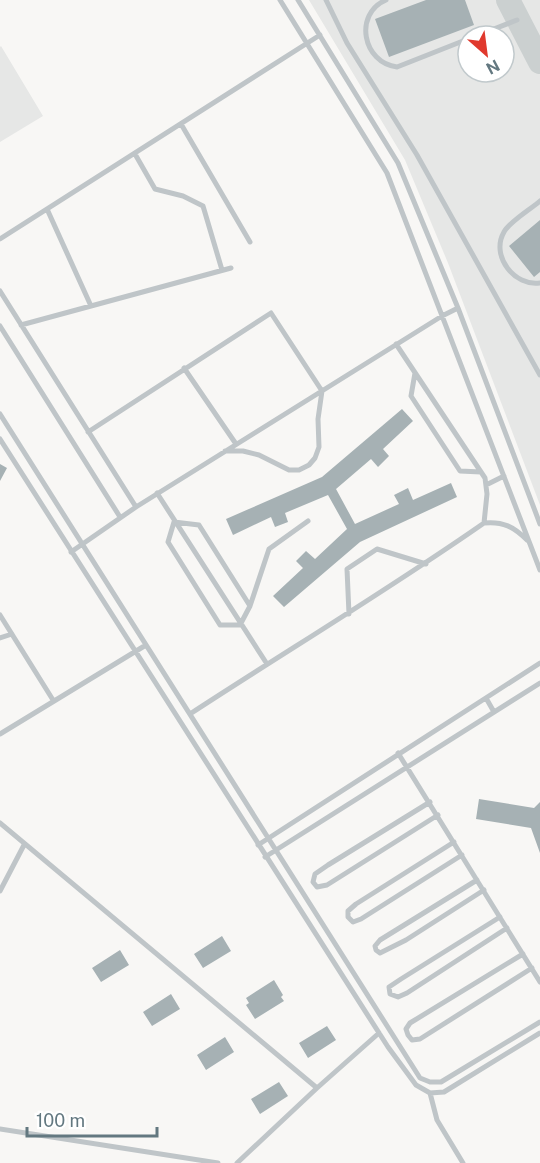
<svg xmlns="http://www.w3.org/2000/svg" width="540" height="1163" font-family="'Public Sans',sans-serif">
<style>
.built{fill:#e6e7e6;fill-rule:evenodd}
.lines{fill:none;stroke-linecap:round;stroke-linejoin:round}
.taxiway{stroke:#cbd0d0;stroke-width:24}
.building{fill:#a6b1b4}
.service{stroke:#bfc5c8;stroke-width:5}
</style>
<rect width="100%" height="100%" fill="#f8f7f5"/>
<path class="built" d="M309,0h231v505l-92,-242 -43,-103zM468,36h36v36h-36z
M1,46l42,70 -43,26v-95z"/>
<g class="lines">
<path class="taxiway" d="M508,0l32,62"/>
</g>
<path class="building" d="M426,0h39l9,25 -85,32 -14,-38z
M540,220v52l-6,5 -25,-31z
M402,409l11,12 -30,28 6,7 -11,11 -7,-8 -35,30 19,35 44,-20 -5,-9 14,-7 5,12 38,-17 6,14 -97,45 -76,65 -11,-11 30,-28 -7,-7 10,-10 9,8 32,-30 -19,-34 -43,18 3,9 -13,5 -4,-10 -38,18 -7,-16 96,-42z
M0,464l7,4 -7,13z
M479,799l55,9 6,-6v51l-9,-25 -55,-9z
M222,936l9,15 -28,17 -9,-14z
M120,950l9,15 -28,17 -9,-14z
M274,980l9,15 -2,2 3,4 -29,18 -9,-14 3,-2 -3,-5z
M171,994l9,15 -28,17 -9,-14z
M327,1026l9,14 -28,18 -9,-15z
M225,1037l9,15 -28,18 -9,-15z
M279,1082l9,14 -28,18 -9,-15z"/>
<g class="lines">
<path class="service" d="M280,0l107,173 153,397
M298,0l100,163 60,145 82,216
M326,0l21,43 70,112 123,220
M386,0c-33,14 -23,63 11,67l71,-28
M476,36l41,-16
M181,124l69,118
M135,154l20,35 28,7 20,10 19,64
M540,201c-9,8 -31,21 -36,31 -14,24 11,55 36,51
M47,209l44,97
M0,239l320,-204
M0,291l136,216
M21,325l210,-57
M0,326l120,191
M396,344l89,134 2,16 -3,29
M184,368l52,76
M415,373l-4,23 49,75 21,1
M0,414l420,664 10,4h11l99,-60
M88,432l183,-119 51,78 -4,28 1,28 -4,11 -6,7 -10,5h-10l-30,-15 -16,-4h-18
M0,439l388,608 28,38 14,8 14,-1 96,-59
M486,485l18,-9
M157,493l110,171
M174,522l25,3 51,81 -10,19h-20l-52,-83z
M71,552l65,-45 306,-191 16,-8
M250,606l19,-57 39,-28
M349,614l-2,-45 30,-20 49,15
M0,615l53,85
M0,638l12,-4
M486,698l8,14
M190,714c98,-64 198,-124 294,-191 19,-2 30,4 43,17
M0,734l146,-89
M398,753l142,229
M430,802l-102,63 -13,9 -2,8 4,5 10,-2 111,-70
M0,823l317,265
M454,842l-98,62 -8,7v6l5,5 8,-3 101,-64
M258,845l282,-182
M265,857l275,-174
M477,880l-97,60 -5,6 1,4 4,3 26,-13 78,-50
M0,891l24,-46
M500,917l-99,62 -12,8 1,7 8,3 9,-4 100,-65
M523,954l-113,69 -4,6 2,6 4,5 8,-1 112,-71
M430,1093l7,27 26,43
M0,1129l218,34
M237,1163l80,-75 62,-55"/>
</g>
<g transform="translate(486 54) rotate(152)"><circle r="28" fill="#ffffff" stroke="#c1c9cc" stroke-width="1.5"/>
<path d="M0-4.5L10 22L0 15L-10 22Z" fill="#e0392d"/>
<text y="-9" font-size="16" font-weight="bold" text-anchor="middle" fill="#637880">N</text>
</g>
<path d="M27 1127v9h130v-9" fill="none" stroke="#637880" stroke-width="3"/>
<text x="36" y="1127" font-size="18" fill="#637880" stroke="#ffffff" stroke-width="4.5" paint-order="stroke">100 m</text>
</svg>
